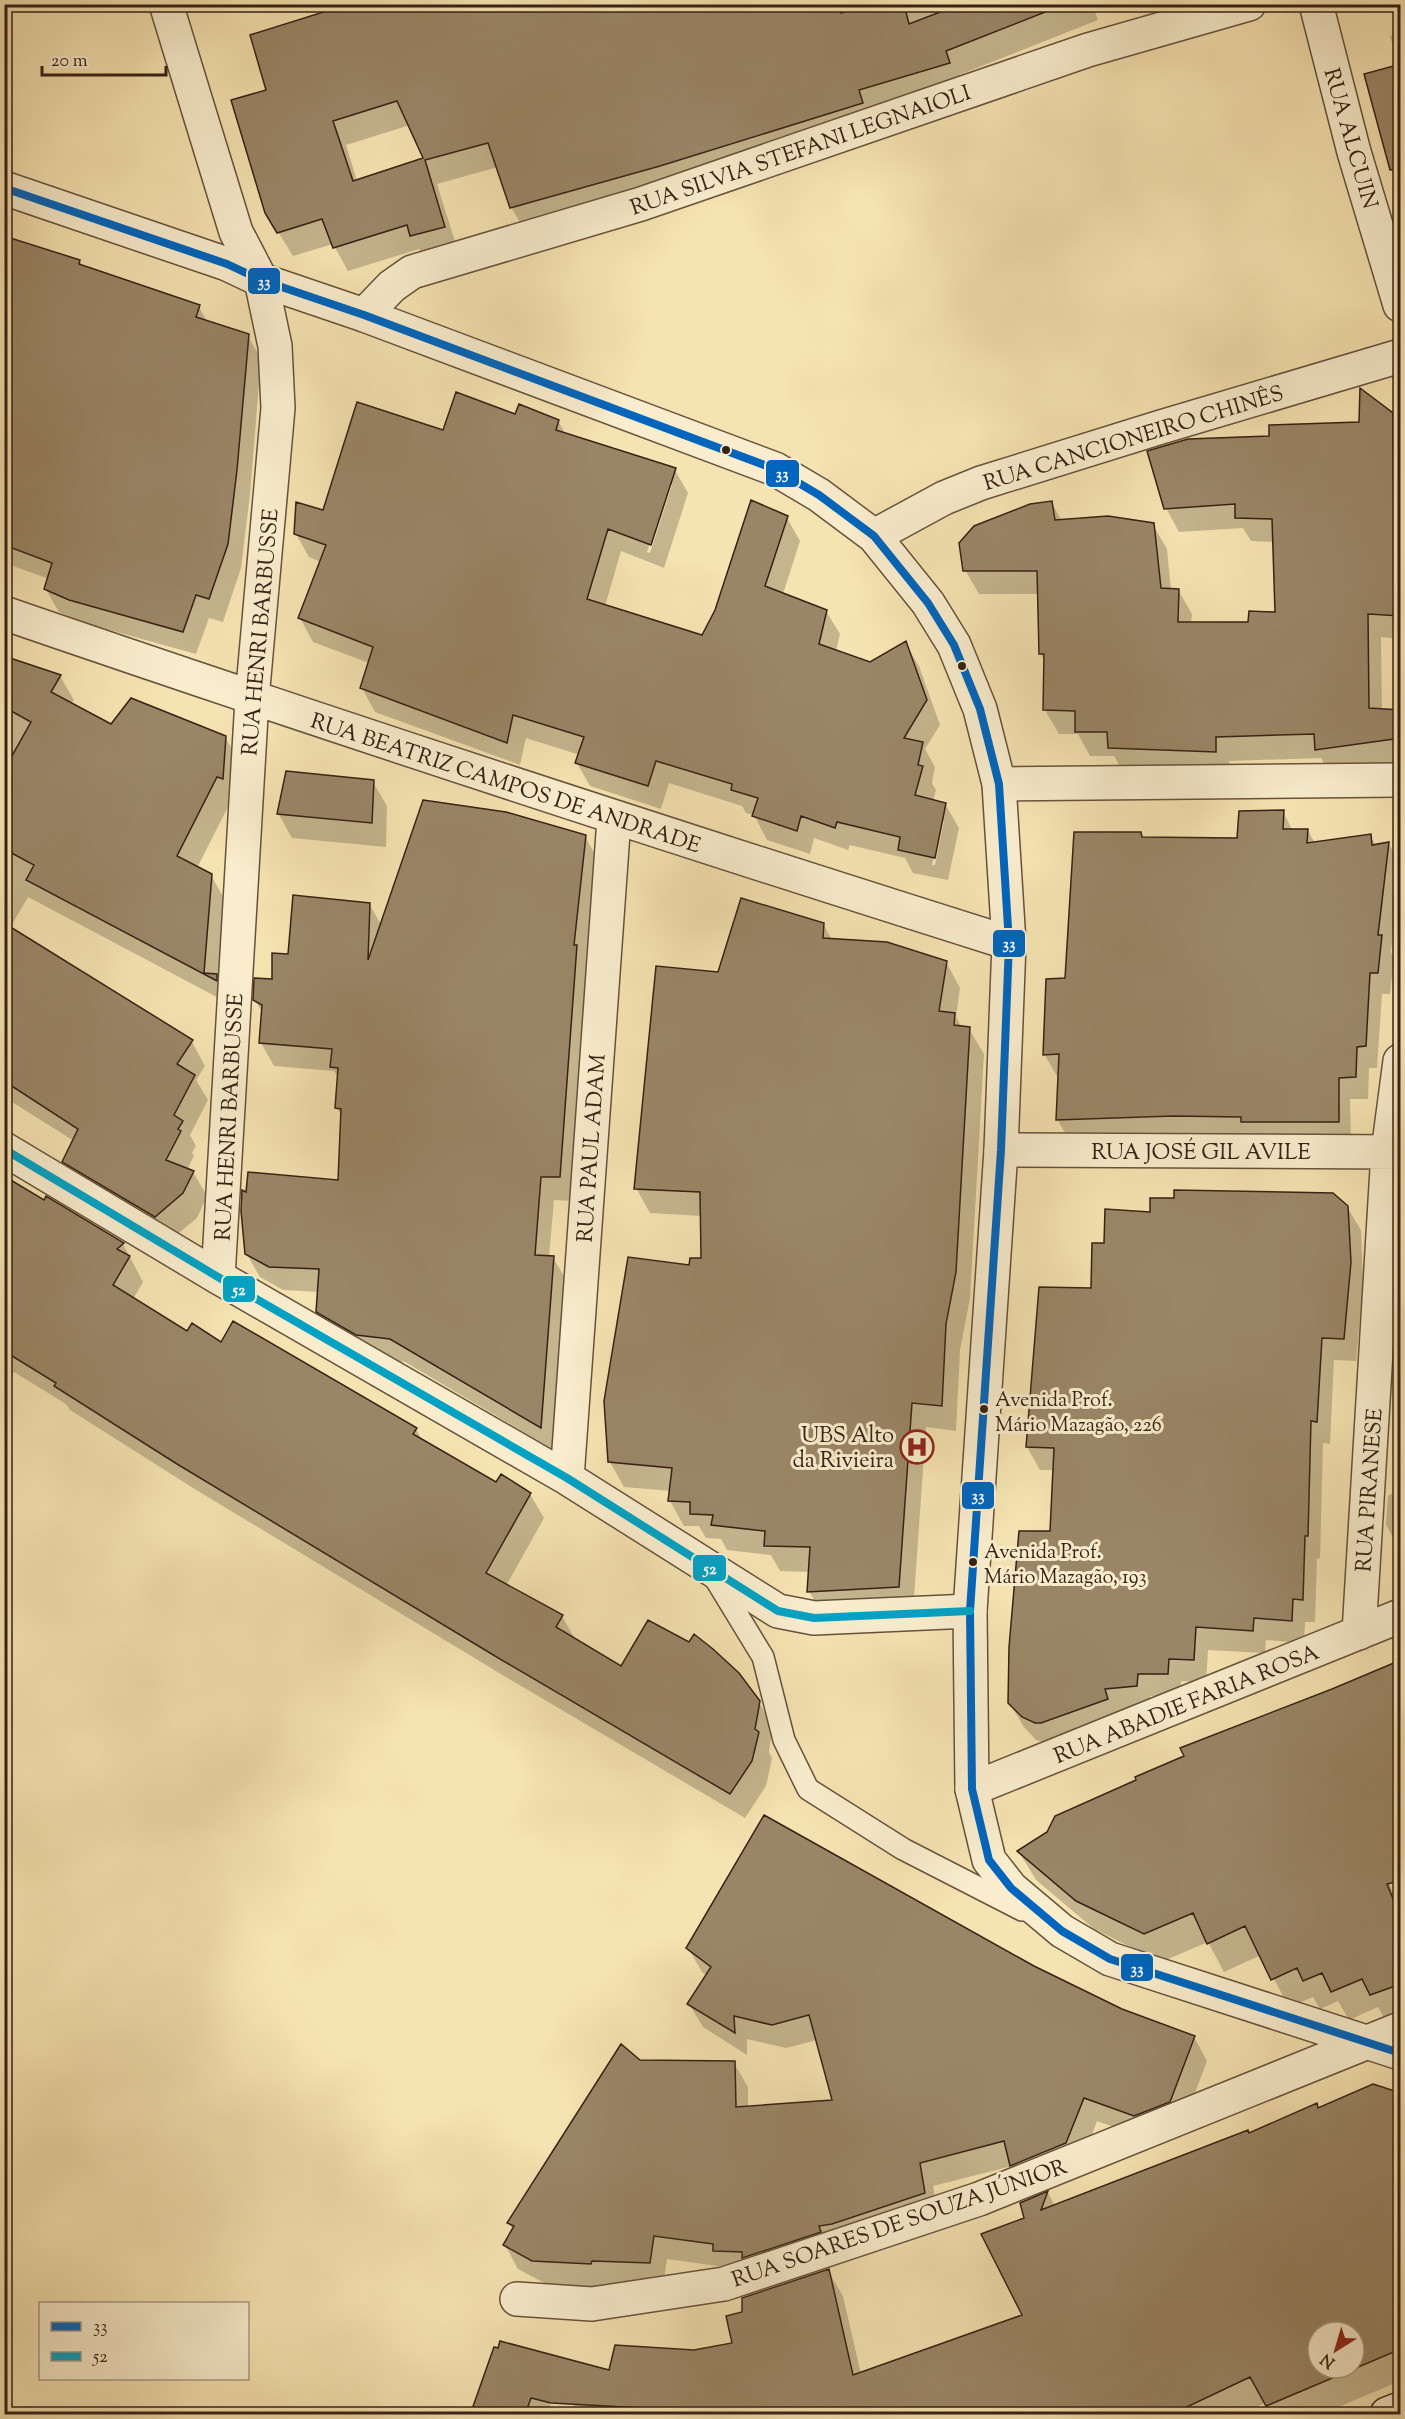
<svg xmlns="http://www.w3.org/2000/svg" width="1405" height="2419" font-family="'Sorts Mill Goudy',serif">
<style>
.shadow{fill:#0003;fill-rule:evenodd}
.building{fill:#9a8667;stroke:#362115;stroke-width:1.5;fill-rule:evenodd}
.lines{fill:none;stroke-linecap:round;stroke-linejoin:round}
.service-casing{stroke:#66523c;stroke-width:24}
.minor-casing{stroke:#66523c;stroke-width:36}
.tertiary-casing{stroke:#66523c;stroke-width:36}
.secondary-casing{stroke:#362115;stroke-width:36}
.service{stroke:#f9edcd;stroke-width:21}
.minor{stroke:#f9edcd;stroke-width:33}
.tertiary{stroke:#f9edcd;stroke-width:33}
.secondary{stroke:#f9edcd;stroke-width:33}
.bus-1-casing{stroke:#f9edcd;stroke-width:12}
.bus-2-casing{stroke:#f9edcd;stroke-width:12}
.bus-1{stroke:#0065bd;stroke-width:8}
.bus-2{stroke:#03a2c5;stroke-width:8}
.bus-dot{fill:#362115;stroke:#f9edcd;stroke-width:2}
.labels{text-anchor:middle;stroke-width:6;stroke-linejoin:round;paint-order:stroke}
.bus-label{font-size:20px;fill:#362115;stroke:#f9edcd;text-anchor:start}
.street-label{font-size:22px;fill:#362115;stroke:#f9edcd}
.poi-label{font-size:22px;fill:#362115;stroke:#f9edcd;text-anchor:end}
.line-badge{stroke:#f9edcd;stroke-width:2}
.badge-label{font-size:16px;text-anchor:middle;font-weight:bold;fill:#fff}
</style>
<rect width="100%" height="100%" fill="#f6e3b2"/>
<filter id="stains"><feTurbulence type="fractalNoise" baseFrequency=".00333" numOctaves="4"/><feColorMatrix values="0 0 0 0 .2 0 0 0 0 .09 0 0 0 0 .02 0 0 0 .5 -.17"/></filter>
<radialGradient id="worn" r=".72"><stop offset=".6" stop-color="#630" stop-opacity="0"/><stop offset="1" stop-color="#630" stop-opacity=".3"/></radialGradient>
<path class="shadow" d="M354,4h738l6,16 -139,55 3,12 -437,144 -14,-24 -13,-40 -61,17 21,67 -33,9 -6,-11 -71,22 -15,-27 -40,12 -27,-44 2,-121zM410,125l15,34 -68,22 -11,-36z
M1400,33v166l-11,-38 10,-95 -9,-30z
M4,239l75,22 4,6 116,40 9,16 40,13 13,23 -11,136 -9,73 -18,54 -14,-4 -13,36 -112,-31 -25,-11 -14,-24 4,-9 -44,-16 -1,2z
M1400,377v262l-19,-2 1,73 18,1v53l-70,9 -9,-15 -92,3v14l-106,-3 -9,-16h-24l-12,-22h-19l-14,-24v-48l-5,-9 -1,-59h-60l-14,-24 86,-68 11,19 91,4 14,24 4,41h7l14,24 -1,9h59l27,-9 -3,-72 -23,-1 -8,-13 -64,4 -13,-24 105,-70 89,-14 32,-10 3,5v-40z
M516,415l42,6 8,14 109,35 13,23 -24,75 -43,-17 -16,55 97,31 85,-119 13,23 -17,53 43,17 14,23 -4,17 34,13 35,-21 14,23 21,59 -15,24 10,18 -3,16 4,7 -3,11 12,3 14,24 -11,52 -35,-7 -8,-15 -55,-13 -2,5 -34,-12 -4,16 -43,-14 -13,-25 -8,-2 -4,-7 -73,-23 -8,26 -71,-23 -13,-23 3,-8 -54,-17 -6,27 -145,-53 -13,-24 7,-25 -56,-21 -13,-24 21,-56 -12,-5 -13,-23 28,-22 120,-80zM669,485h3l-22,68 -3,-1zM941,821h3l-9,44h-3z
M4,658l56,18 14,24 -3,4 41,22 113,11 14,24 -8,40 -34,67 14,7 14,25 -7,80 12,20v4l-202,-107 -18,31 182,114 13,24 -9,14 12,20 -18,35 6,11 -4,7 2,3 -7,14 6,2 14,24 -10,22 -28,23 -91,-55 -14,-24 10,-21 -70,-44z
M373,782l14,24 -1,41 -94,-9 -14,-25z
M1283,812l10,19h15l7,12 55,-7 6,10 13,-2 11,20 -9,88 3,6 -4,36h-8l-5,74h-8l-1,31h-18l1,44 -281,-2 -13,-22 3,-43h-3l-13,-22 23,-74 73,-146 3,4 95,2z
M585,836l13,24 -25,341 -19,-1 -5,57 4,1 14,23 -13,169 -149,-88 -34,-4 -40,-23 -13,-23 1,-20 -36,-2 -23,-13 -14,-24 2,-59 92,-12 2,-65 -5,-9 2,-29 -5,-8 -60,-5 -13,-23 2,-29 -8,-14 18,-19 16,-25 80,-52 13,22z
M823,924l9,16 114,22 14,26 -4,29 6,11 7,1 15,25 -14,244 -10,52 -4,81 -30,-4 -13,185 -90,4 -14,-25 1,-19 -30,-1 -9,-16 -44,-5 -6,-11 -15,-1 -7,-12h-15l-14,-25 1,-10 -47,-4 -14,-25 81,-195 12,-7 -1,-44 -52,-3 -14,-25 83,-214z
M4,1177l41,25 1,-4 77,46 20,38 -10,17 55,34 33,11 195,85 7,13 74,42 33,10 14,24 -38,68 56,30 14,25 46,27 136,33 15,25 -4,26 3,6 -6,28 -21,32 -229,-135 -323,-195 -123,-78 -4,-6 -52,-32 -4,7 -6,-3z
M1347,1207l14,23 2,55 -7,76 -22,-1 -4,84 -7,-1 -3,116 -3,-1 -2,64h-10l-1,21 -38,-3 -1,13 -57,-3 -2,33 -25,-2 -1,15h-30v12l-33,3 3,10 -66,24 -18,-5 -13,-14 -13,-23 41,-170 4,-63h-15l-13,-23 13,-159 52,2 14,-45 45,-31z
M1400,1489v61l-14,-25 2,-29z
M1327,1728l73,181v109l-13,5 -9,-16 -29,13 -11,-19 -18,8 -7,-12 -24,10 -28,-52 -37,17 -16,-30 -47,20 -67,-33 -58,-49 -17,-28z
M688,1948l345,19 89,43 72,27 13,24 -24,64 -35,14 -51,-18 -17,46 -55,22 -13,-23 -79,20 5,31 -214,50 -57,-8 -4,27 -58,-1 -1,3 -58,-4 -28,-15 -13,-24 8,-15 -4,-7 130,-162 95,2 14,24v21l86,-6 -17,-62 -31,8 -39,-9v16l-44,-28 -14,-23 18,-28 -5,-4z
M1400,2094v287l-78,33h-50l-7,-11 -25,11h-480l68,-143 15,25 18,78 163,-59 2,-96 -4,-15 26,-11 7,13 264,-97zM1318,2332h36v36h-36z
M567,2360l157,54h-149z
M559,2379l-12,35h-75z"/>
<path class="building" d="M349,4h489l3,9 30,-9h33l5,20 52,-20h97v3l-112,44 4,12 -91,27 4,13 -203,63 -150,42 -22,-65 -63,17 20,67 -35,9 -3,-11 -74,23 -11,-29 -45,14 -12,-20 -34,-113 35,-10 -16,-55zM397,101l26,57 -70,23 -20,-60z
M1401,64v105l-11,1 -26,-96z
M4,236l76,24 -1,4 121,41 -4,12 53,17 -12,136 -9,74 -19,55 -13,-4 -13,37 -114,-32 -25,-11 8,-26 -48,-18z
M1360,388l33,25 1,119 3,1 -3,32 7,1v50l-33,-2 1,94 32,2v28l-86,12 -1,-16 -98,3v15l-108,-4 -1,-16h-32v-21l-32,-1 1,-56h-5l-2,-83h-74l-4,-28 15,-17 56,-22 22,-3 3,19 53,-4 46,7 7,65 18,1 -1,33h70l1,-11 26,1 -3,-93 -37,-1v-14l-71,5 -17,-58 41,-12 81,-3v-11l90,-3z
M456,392l59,22 4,-10 40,16 -3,10 120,38 -25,77 -43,-16 -21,70 115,36 13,-25 36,-110 37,16 -23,70 62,24 -8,34 51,18 36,-21 21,59 -23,38 19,4 -5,23 5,1 -8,29 31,8 -11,55 -37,-8 2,-13 -63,-15 -2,6 -34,-12 -4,15 -45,-15 6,-18 -27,-8 1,-6 -76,-23 -8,25 -73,-23 9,-26 -71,-22 -6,28 -147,-55 13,-41 -75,-29 28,-73 -32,-11 2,-32 27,8 34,-108 86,28z
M4,656l57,19 -10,17 60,32 20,-26 95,38 -3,43 -6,-2 -40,79 35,18 -8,99 13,1v7l-191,-101 8,-15 -30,-16v-79l27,-48 -27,-15z
M286,771l88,9 -2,43 -95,-9z
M423,800l83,12 80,23 -12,110h3l-17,232h-19l-6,78 19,1 -13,172 -151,-89 -34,-4 -40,-23 3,-43 -50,-2 -24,-13 -4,-43 1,-21 4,2 2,-20 90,8 3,-71 -6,-1 3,-40 -8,-1 2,-18 -73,-6 3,-38 -9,-5 1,-22 18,1v-26l16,1 5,-59 77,8 -2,57z
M1284,810l-1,19h25l-1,14 64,-9 1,11 17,-3 -11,93h4l-4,38h-8l-4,73 -9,1 -1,30 -17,1v44h-98v-5l-68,-1 -117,4 3,-66 -16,1 3,-76 19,-1 9,-146h67l1,5 95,1 2,-27z
M741,898l83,25 -1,15 64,4 60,19 -8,50 16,2 -1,12 16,2 -14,245 -10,52 -4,82 -30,-3 -13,184 -92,5 3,-45 -46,-1 1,-15 -54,-6 2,-10 -23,-1v-12l-22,-1 4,-33 -64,-6 -4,-61 24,-144 61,8 1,-7h11l-1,-66 -66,-3 22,-223 62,6z
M4,923l189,117 -16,24 18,11 -21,40 9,6 -5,8 3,2 -15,29 28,11 -11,22 -28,24 -93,-55 16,-33 -74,-48z
M4,1176l40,24 2,-4 78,47 -7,6 13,7 -17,29 74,46 5,-8 29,19 12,-21 184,107 -4,6 83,48 5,-8 30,19 -45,80 77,42 -7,12 65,39 27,-46 41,22 5,-8 19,15 26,24 21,28 -5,28 4,3 -7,29 -22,33 -230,-135 -323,-195 -123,-78 2,-3 -52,-32z
M1174,1190l159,3 15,13 3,56 -7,77 -22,-1 -5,84 -6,-1 -3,115h-3l-2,64 -10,-1 -1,22 -38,-3 -1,13 -57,-4 -2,33 -25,-1 -1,15h-30l-1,12 -32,3 3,10 -67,24h-6l-13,-6 -14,-14 1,-56 10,-116h31l4,-83 -28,-1 13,-160 52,1 1,-45h12l1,-34 45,3v-14h24z
M1401,1660v221l-14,3 14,34v66l-31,11 -8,-16 -31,13 -9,-19 -19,8 -6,-13 -26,12 -26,-54 -38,18 -14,-31 -49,21 -68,-33 -59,-50 30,-19 8,-16 81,-36 -1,-3 49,-21 -4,-8 152,-59z
M764,1815l270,151 88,43 73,27 -25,66 -36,14 -50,-18 -18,45 -56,23 -6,-25 -84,22 5,30 -93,31 -13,2 2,6 -79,26v-6l-29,-1v-7l-59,-8 -4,27 -58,-2 -1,3 -59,-3 -29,-16 11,-19 -7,-3 114,-179 19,16 95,1 1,46 96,-7 -23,-85 -37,10 -38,-9 1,17 -48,-29 24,-37 -25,-19z
M1373,2084l28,9v256l-135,57 -16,-29 -80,38h-491l-1,-5 -127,-7 -20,-5 -6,17h-55l24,-68 4,1 2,-7 109,29 6,-25 79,5 38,-7 -6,-27 16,-4v-14l87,-29 24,106 169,-60 -41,-81 43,-16 -4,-15 28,-12 -7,19 207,-80 1,3 68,-30 1,5zM1318,2332h36v36h-36z"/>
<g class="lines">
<defs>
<path id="service" d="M713,1575l50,82 21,83 24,49 95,60 119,61"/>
<path id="minor" d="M166,4l70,228 25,48 14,66 3,62 -26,291 -34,578
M1316,4l38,148 46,153
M364,315l28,-29 20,-14 229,-68 447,-154 161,-46
M874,536l70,-38 37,-15 180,-56 239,-71
M4,613c334,115 669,224 1005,330
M999,784l401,-4
M4,1149l214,128 349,201 211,133 36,7 156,-7
M1001,1150l399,2
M567,1478l47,-659
M1359,1633l29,-481 12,-91
M972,1789l428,-173
M517,2299l75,5 132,-20 255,-85 421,-170"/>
<path id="tertiary" d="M4,188l223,76 34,16 103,35 411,154 44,26 55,41 54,67 26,42 26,64 19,75 10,159 -8,207 -31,461 2,178 17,71 22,28 51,43 48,28 290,94"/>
<path id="secondary" d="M1387,2414l13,-5"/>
</defs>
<use href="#service" class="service-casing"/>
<use href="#minor" class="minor-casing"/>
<use href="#tertiary" class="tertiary-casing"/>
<use href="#secondary" class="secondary-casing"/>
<use href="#service" class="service"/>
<use href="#minor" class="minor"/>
<use href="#tertiary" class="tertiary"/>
<use href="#secondary" class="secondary"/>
<defs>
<path id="bus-1" d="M4,188l223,76 34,16 103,35 411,154 44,26 55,41 54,67 26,42 26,64 19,75 10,159 -8,207 -31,461 2,178 17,71 22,28 51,43 48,28 290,94"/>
<path id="bus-2" d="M4,1149l214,128 349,201 211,133 36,7 156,-7"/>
</defs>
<use href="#bus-1" class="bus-1-casing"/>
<use href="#bus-2" class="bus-2-casing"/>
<use href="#bus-1" class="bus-1"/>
<use href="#bus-2" class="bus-2"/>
</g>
<defs>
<symbol id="hospital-ring" viewBox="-11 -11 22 22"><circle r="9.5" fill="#f9edcd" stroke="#8f2418" stroke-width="1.5"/><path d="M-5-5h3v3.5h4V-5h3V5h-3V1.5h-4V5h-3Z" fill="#8f2418"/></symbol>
</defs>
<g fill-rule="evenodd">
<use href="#hospital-ring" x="898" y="1428" width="38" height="38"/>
</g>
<g class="bus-dot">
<circle cx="726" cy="450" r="5"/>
<circle cx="962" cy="666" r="5"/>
<circle cx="984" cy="1409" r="5"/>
<circle cx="973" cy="1562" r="5"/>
</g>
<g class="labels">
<g class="bus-label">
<text x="995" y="1406">Avenida Prof.<tspan x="995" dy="25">Mário Mazagão, 226</tspan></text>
<text x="984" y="1558">Avenida Prof.<tspan x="984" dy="25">Mário Mazagão, 193</tspan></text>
</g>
<g class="street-label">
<text transform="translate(1352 138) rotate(74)" y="8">RUA ALCUIN</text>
<text transform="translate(800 149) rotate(-19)" y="8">RUA SILVIA STEFANI LEGNAIOLI</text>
<text transform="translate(1133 437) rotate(-17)" y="8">RUA CANCIONEIRO CHINÊS</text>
<text transform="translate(259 632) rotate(-85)" y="8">RUA HENRI BARBUSSE</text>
<text transform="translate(506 782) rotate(18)" y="8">RUA BEATRIZ CAMPOS DE ANDRADE</text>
<text transform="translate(228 1117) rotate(-87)" y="8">RUA HENRI BARBUSSE</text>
<text transform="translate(590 1148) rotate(-86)" y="8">RUA PAUL ADAM</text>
<text x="1201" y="1159">RUA JOSÉ GIL AVILE</text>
<text transform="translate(1368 1490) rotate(-86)" y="8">RUA PIRANESE</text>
<text transform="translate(1186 1703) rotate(-22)" y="8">RUA ABADIE FARIA ROSA</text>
<text transform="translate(899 2222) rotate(-19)" y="8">RUA SOARES DE SOUZA JÚNIOR</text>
</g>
<g class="poi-label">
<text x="894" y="1442">UBS Alto<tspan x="894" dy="25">da Rivieira</tspan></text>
</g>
</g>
<g class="line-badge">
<rect x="247" y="267" width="34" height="28" rx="6" fill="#0065bd"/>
<rect x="765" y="459" width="35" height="29" rx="6" fill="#0065bd"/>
<rect x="992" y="929" width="34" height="29" rx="6" fill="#0065bd"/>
<rect x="222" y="1275" width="34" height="28" rx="6" fill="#03a2c5"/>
<rect x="961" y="1481" width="34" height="29" rx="6" fill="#0065bd"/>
<rect x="692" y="1554" width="35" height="28" rx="6" fill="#03a2c5"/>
<rect x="1120" y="1953" width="34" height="29" rx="6" fill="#0065bd"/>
</g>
<g class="badge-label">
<text x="264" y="287">33</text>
<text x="782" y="479">33</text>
<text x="1009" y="949">33</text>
<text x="239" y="1295">52</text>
<text x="978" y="1501">33</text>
<text x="710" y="1574">52</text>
<text x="1137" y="1974">33</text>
</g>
<rect width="1405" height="2419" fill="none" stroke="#f6e3b2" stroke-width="24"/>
<rect x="6" y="6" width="1393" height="2407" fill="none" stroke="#362115" stroke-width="3"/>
<rect x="12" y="12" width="1381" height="2395" fill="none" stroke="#362115" stroke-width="1.5"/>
<rect x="39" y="2302" width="210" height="78" fill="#f9edcd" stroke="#ab9b83" stroke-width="1.5"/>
<rect x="51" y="2322" width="30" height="9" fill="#0065bd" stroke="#ab9b83" stroke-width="1.5"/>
<text x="93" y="2332" font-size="18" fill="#362115">33</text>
<rect x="51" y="2352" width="30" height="9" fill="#03a2c5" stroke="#ab9b83" stroke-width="1.5"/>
<text x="93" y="2362" font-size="18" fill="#362115">52</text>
<g transform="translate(1336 2350) rotate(217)"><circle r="28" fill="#f9edcd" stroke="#ab9b83" stroke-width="1.5"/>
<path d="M0-4.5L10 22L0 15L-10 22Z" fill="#8f2418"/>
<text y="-9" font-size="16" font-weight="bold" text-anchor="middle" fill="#362115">N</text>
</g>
<path d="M42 66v9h124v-9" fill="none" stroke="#362115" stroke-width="3"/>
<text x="51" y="66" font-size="18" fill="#362115" stroke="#f9edcd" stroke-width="4.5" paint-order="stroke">20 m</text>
<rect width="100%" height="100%" filter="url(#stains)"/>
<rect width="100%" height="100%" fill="url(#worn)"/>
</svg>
